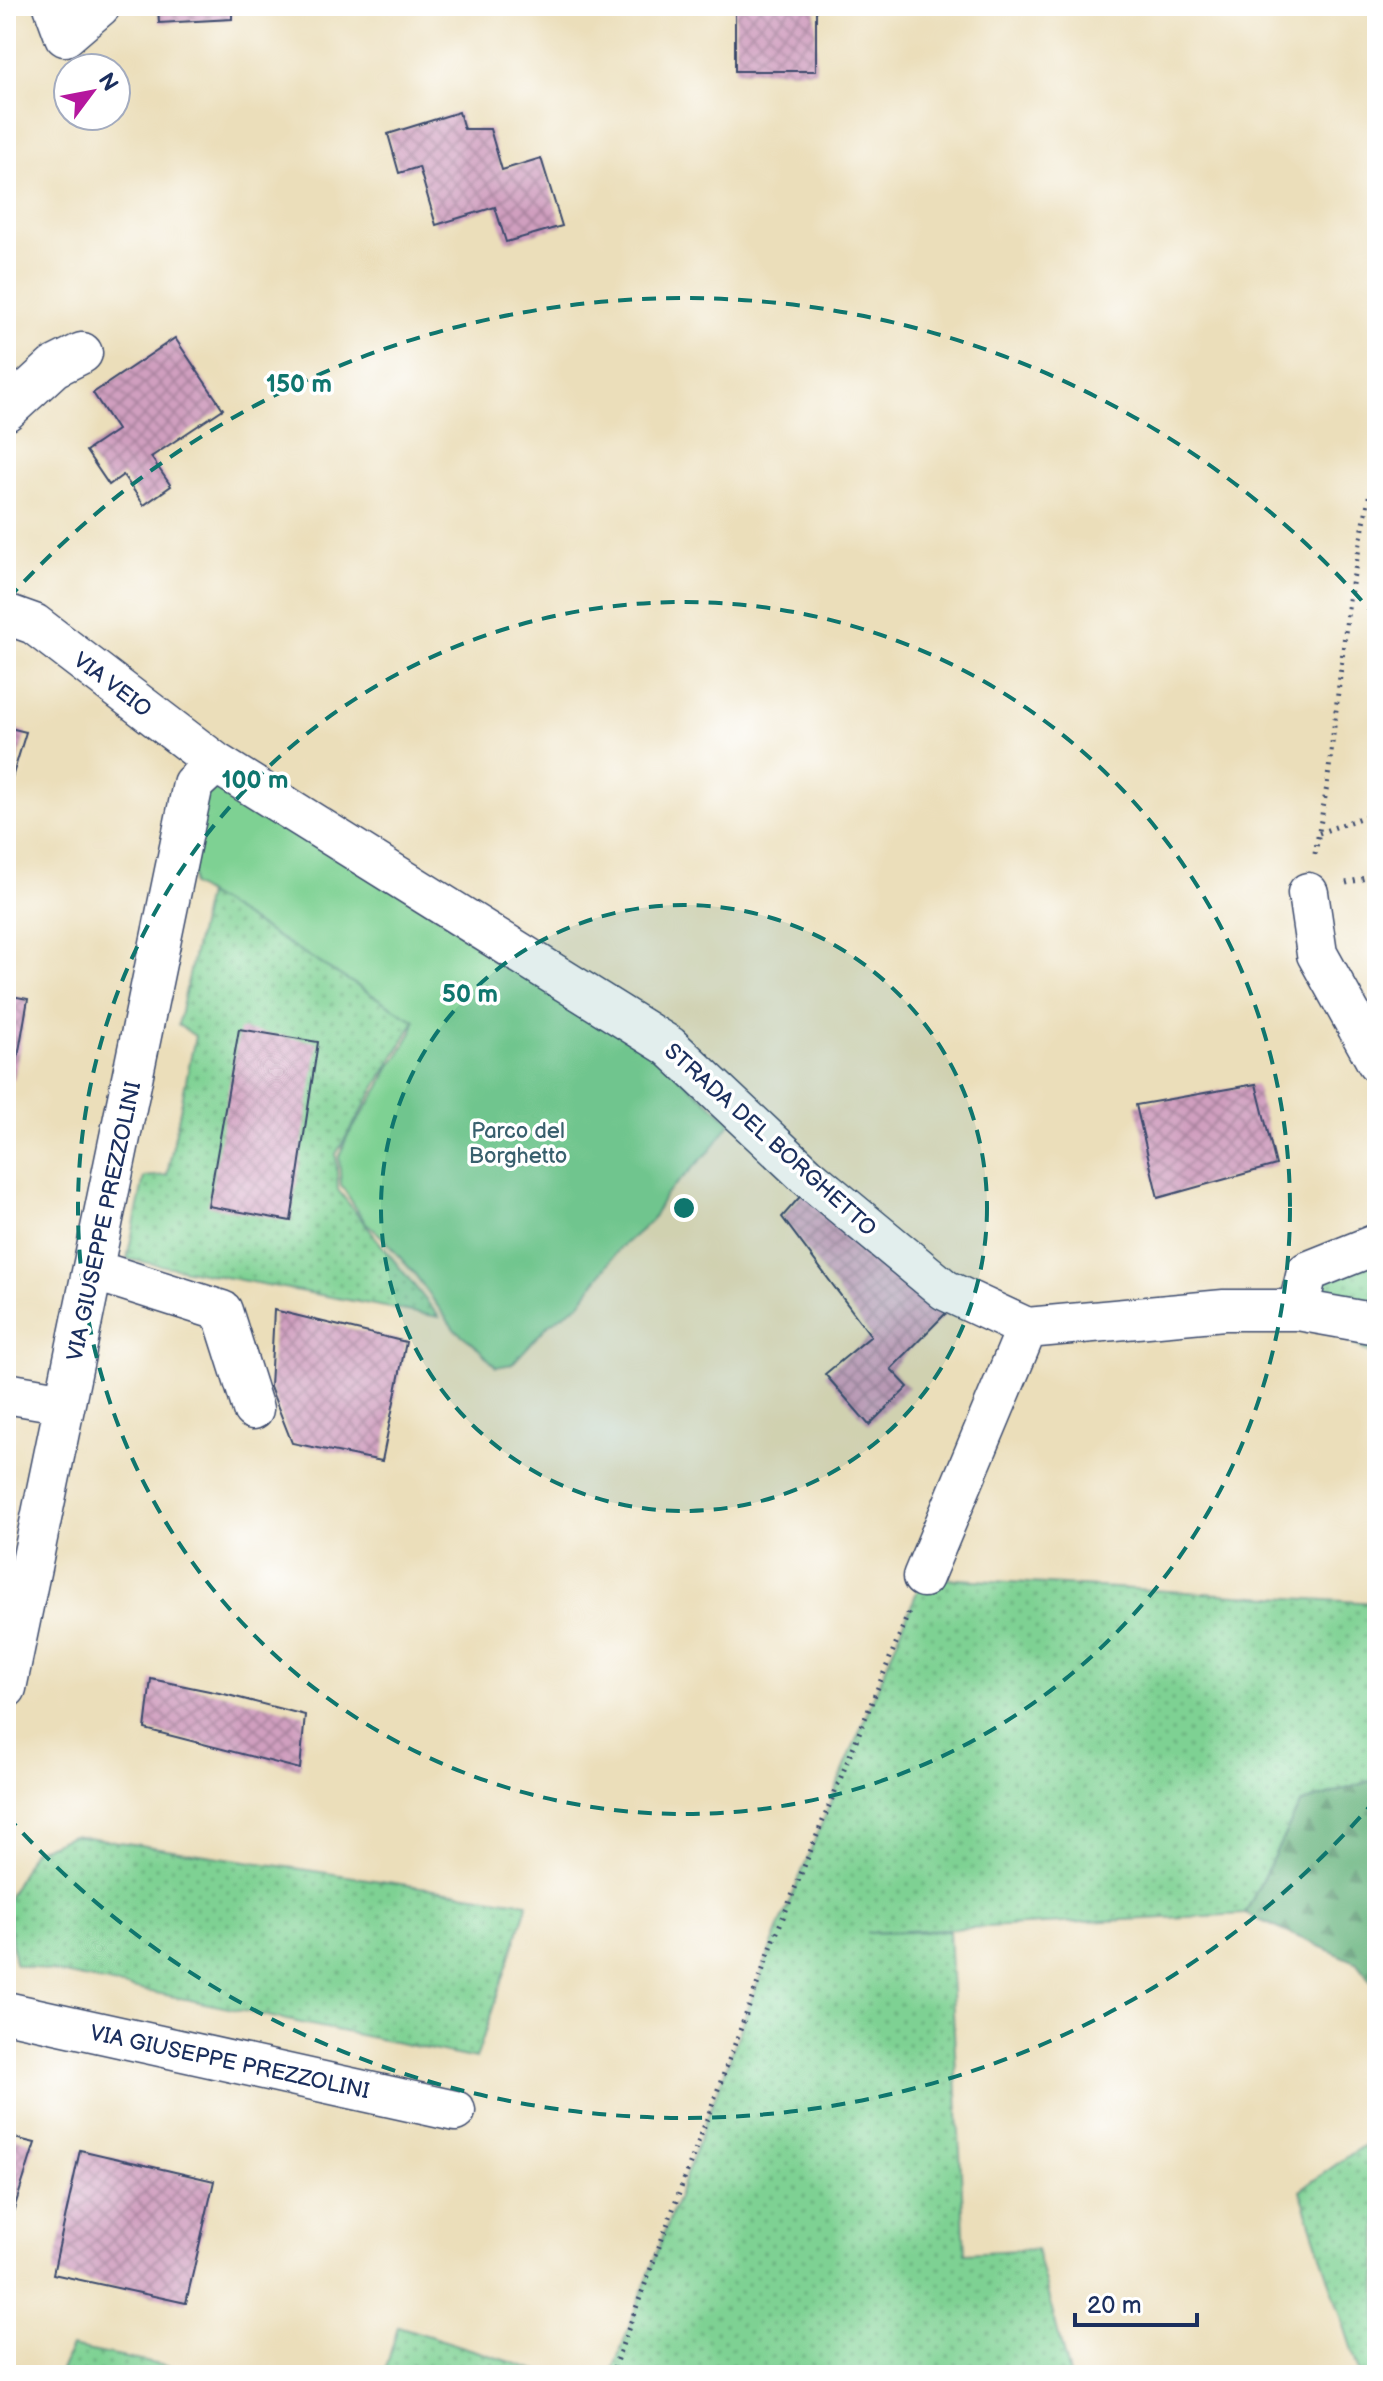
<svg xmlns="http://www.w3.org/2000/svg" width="1383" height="2381" font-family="'Balsamiq Sans',sans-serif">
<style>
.grass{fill:url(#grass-dots);stroke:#4c8078;stroke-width:2}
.forest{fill:url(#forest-firs);stroke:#40716e;stroke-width:2}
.park{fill:#7ed193;stroke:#4c8078;stroke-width:2}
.building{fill:url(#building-cross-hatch)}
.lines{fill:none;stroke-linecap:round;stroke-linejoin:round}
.minor-casing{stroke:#3a496c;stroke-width:43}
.path{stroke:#3a496c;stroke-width:5;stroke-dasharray:2 6;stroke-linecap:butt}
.minor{stroke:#fff;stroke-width:40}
.ring{fill:none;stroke:#0f766e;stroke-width:4;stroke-dasharray:14 10}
.labels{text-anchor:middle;stroke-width:7;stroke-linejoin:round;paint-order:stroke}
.street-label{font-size:22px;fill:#1b2f5e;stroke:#fff}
.park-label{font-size:22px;fill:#39606e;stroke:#fff}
.centre{fill:#0f766e;stroke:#fff;stroke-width:4}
.ring-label{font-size:24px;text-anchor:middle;font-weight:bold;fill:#0f766e;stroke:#fff;stroke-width:7;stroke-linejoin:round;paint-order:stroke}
</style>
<defs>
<pattern id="grass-dots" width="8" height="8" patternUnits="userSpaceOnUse" patternTransform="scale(2)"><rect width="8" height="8" fill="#7ed193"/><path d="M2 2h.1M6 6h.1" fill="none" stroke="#66aa7b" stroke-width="1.8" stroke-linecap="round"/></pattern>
<pattern id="forest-firs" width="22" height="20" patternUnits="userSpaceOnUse" patternTransform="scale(2)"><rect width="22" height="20" fill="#66b37d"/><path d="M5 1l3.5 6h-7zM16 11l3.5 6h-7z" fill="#53926a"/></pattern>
<pattern id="building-cross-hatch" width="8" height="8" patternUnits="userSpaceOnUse" patternTransform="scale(2)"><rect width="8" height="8" fill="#d09fbf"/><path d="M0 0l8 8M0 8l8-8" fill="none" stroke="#a8829e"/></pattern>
</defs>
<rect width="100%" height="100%" fill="#fff"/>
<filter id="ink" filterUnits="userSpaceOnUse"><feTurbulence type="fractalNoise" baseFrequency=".0125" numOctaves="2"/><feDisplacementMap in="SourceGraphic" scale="16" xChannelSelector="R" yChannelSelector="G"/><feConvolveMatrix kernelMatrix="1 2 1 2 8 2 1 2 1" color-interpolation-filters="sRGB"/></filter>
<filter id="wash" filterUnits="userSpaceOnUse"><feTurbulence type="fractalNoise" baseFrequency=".006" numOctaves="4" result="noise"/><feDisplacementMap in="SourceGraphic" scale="32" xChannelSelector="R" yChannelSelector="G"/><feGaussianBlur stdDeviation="1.8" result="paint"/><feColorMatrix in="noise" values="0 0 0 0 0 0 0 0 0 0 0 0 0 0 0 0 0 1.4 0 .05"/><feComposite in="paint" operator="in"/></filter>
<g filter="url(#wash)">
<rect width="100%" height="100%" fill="#ebdeba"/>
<path class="grass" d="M207,894l208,127 -79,133 2,36 101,127 -312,-58 17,-82 23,-2 28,-139 -17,-11z
M1377,1244v114l-79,-48 9,-38z
M923,1577l454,26v176l-77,25 -55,110 -378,19 82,-2 16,322 71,-4 33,126h-458l164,-438z
M73,1835l455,68 -52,156 -461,-95 -9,-62 27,-51z
M1377,2136v239h-17l-60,-185z
M398,2326l154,49h-168z
M71,2347l140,28h-152z"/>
<path class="forest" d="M1377,1779v210l-21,-27 -111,-48 55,-110z"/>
<path class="park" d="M218,775l438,281 75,66 -21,29 -45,44 -13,25 -33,29 -40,55 -30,20 -37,40 -16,3 -21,-22 -21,-16 -40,-56 -33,-37 -16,-14 -24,-37 -2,-28 8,-20 33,-50 9,-19 8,-10 15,-26 3,-11 -223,-136 2,-75z"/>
<g id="blocks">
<path class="building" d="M158,6h74v13l-73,4z
M735,6h81v65h-81z
M459,112l5,17h26l12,41 39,-12 21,68 -56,16 -11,-35 -59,18 -17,-58 -20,6 -11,-39z
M175,338l48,71 -72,48 20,29 -27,19 -21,-30 -14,10 -23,-34 31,-21 -24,-37z
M6,727l20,5 -19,62h-1z
M6,995l22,4 -14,81 -8,-2z
M239,1029l79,13 -27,179 -83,-15z
M1256,1084l20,81 -118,33 -22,-93z
M805,1191l145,118 -59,60 17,18 -39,38 -44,-51 46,-38 -89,-119z
M274,1310l132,32 -24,119 -90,-18 -22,-56z
M151,1679l73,15 81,21 -5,54 -155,-40z
M6,2136l29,7 -28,88h-1z
M80,2150l134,31 -28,122 -133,-29z"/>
</g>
</g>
<g filter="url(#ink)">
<use href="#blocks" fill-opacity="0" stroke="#3a496c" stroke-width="2"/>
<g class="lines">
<defs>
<path id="minor" d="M54,6l11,30 35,-30
M6,411l48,-44 28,-14
M6,614l28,10 182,139 453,283 137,129 139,115 82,38 197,-18h74l79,14
M1308,893l9,61 60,108
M93,1270l129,41 31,98
M1298,1310l9,-38 70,-28
M6,1393l59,10
M923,1577l104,-249
M6,1688l187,-904 23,-21
M6,2012l449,99"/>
</defs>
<use href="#minor" class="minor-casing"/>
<path class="path" d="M1319,833l58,-21
M1315,854l12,-68 22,-186 28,-144
M1346,883l31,-8
M611,2375l164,-438 134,-325"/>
<use href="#minor" class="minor"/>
</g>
</g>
<circle cx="684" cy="1208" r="303" fill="#0f766e" fill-opacity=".12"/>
<g class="ring">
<circle cx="684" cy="1208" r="303"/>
<circle cx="684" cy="1208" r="606"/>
<path d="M1376 1799A910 910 0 0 1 8 1817M8 599A910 910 0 0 1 1376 617"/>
</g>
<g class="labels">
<g class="street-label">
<text transform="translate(113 684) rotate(37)" y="8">VIA VEIO</text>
<text transform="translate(771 1139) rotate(42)" y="8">STRADA DEL BORGHETTO</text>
<text transform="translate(103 1221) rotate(-78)" y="8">VIA GIUSEPPE PREZZOLINI</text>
<text transform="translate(230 2061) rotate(12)" y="8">VIA GIUSEPPE PREZZOLINI</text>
</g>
<g class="park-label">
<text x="518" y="1138">Parco del<tspan x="518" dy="25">Borghetto</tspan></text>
</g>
</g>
<circle cx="684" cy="1208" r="12" class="centre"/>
<g class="ring-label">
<text x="299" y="392">150 m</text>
<text x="255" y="788">100 m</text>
<text x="470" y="1002">50 m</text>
</g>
<rect width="1383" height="2381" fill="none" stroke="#fff" stroke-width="32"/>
<g transform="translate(92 92) rotate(58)"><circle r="38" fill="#ffffff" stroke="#a4acbf" stroke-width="2"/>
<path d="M0-6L14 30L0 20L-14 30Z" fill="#b5179e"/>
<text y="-12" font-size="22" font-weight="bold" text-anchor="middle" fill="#1b2f5e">N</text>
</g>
<path d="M1075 2313v12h122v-12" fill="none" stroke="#1b2f5e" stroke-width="4"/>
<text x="1087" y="2313" font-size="24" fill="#1b2f5e" stroke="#ffffff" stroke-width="6" paint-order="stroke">20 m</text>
</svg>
